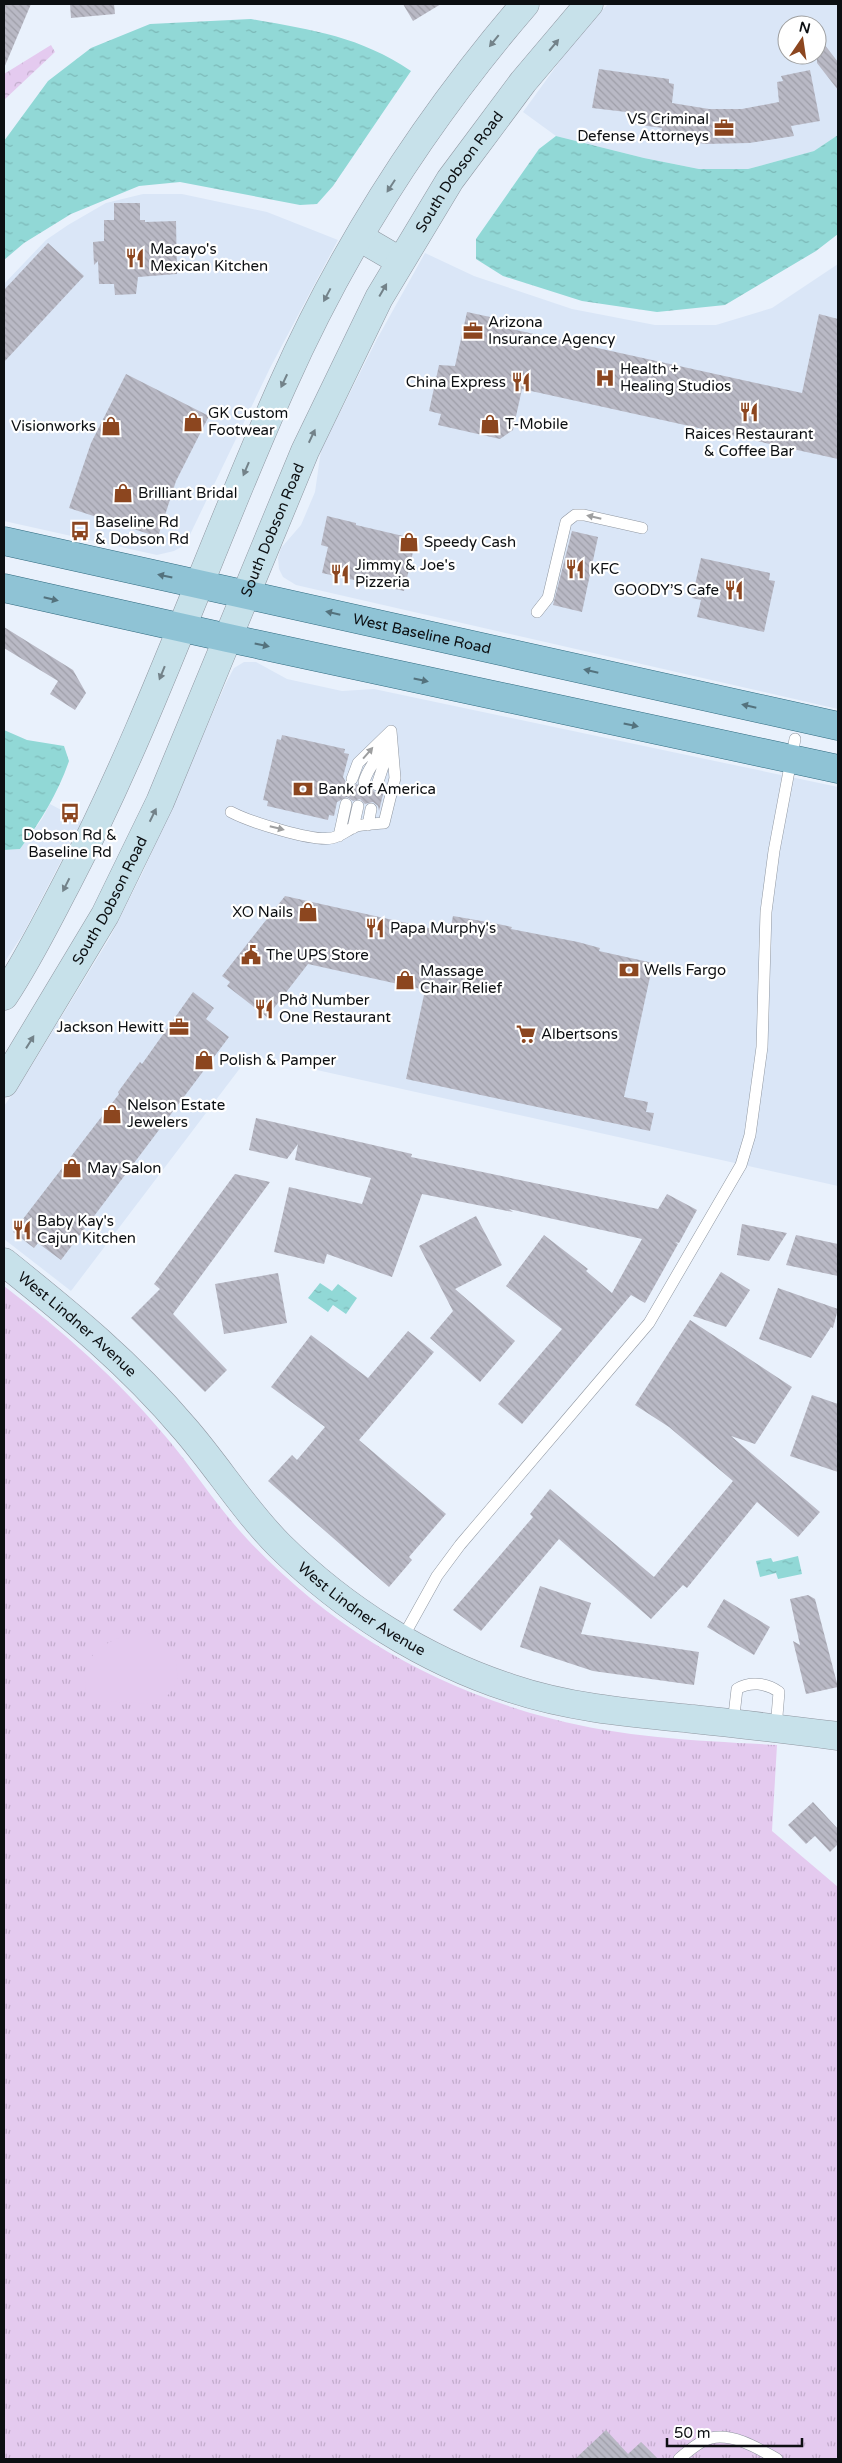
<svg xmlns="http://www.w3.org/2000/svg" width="842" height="2463" font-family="'Varela Round',sans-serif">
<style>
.built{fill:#dae6f7;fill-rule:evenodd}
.grass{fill:url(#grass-tufts)}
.forest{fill:url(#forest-crowns)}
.pitch{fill:#e4caef}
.water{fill:url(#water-ripples)}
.building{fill:url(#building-back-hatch)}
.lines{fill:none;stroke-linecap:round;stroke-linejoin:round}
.lane-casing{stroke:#9097a1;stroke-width:12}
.secondary-casing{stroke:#9097a1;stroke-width:29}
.primary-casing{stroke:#316a7f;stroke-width:29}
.lane{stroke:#fff;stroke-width:11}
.secondary{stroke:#c7e1ea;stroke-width:28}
.primary{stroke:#8fc3d5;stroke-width:28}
.oneway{fill:#738289}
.oneway2{fill:#9e9fa0}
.oneway3{fill:#54727d}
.labels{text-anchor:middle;stroke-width:4.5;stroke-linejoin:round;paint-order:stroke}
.poi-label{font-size:15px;fill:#0c0f12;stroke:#fff;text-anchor:start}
.street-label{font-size:15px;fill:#0c0f12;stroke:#fff}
</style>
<defs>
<pattern id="grass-tufts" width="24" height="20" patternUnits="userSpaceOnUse" patternTransform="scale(1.25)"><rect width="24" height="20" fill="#e4caef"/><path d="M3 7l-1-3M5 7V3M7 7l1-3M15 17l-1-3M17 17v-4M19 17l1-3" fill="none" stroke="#c2accc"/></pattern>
<pattern id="forest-crowns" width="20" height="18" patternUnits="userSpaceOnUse" patternTransform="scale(1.25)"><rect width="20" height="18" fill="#e4caef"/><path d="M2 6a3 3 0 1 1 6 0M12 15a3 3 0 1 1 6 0" fill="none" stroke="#c2accc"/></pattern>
<pattern id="water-ripples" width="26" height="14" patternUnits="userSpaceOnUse" patternTransform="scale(1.25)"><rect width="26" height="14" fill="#91d8d6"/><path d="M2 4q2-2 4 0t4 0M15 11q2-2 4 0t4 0" fill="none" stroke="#7cb8b7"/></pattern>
<pattern id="building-back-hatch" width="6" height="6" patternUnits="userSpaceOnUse" patternTransform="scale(1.25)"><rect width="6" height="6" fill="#b9b9c5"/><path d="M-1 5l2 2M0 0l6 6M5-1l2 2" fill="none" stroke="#9e9ea8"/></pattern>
</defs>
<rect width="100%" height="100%" fill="#e9f1fc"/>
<path class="built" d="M608,4h230v131l-24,16 -66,18h-49l-55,-11 -88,-22 -33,-24 50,-69zM787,25h30v30h-30z
M143,194h39l85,18 71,28 -68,128 -85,177 -11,6 -17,4 -153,-34v-237l42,-44 22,-15 38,-22z
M425,253l49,23 98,33 83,16h61l56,-17 66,-44v445l-542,-124 -13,-8 -4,-8 -1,-11 3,-10 20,-23 14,-33 6,-42 56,-111z
M244,662h12l31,17 55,12 32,-2 464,98v399l-588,-131 -179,236 -67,-52v-133l20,-28 85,-139 34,-67 83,-189 8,-15z
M50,804l32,17 -59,113 -19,29v-113l16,-1 22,-30z"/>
<path class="grass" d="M4,1286c58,45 115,94 162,151 28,33 52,71 82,103 84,89 186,149 305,179 72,19 150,22 224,26l-5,86 66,56v572h-834z"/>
<path class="forest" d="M51,45l4,7 -51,48v-26z"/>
<path class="pitch" d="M144,1631l21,11 10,14 3,23 -9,15 -12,10 -59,-3 -12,-11c0,-5 -2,-13 -1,-19 6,-26 37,-36 59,-40z"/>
<path class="water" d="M251,19c61,11 108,17 160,52l-78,115 -16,18 -17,1 -120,-23 -41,4 -68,28 -47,29 -20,17v-119l44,-60 43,-33 59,-24z
M838,135v99l-22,17 -91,54 -68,7 -75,-11 -79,-25 -27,-17v-20l63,-90 17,-13 88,22 55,11h49l66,-18z
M4,730l23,10 37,6 5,15c-11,32 -28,60 -49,88l-16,1z
M320,1283l12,8 6,-7 19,14 -11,16 -13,-9 -5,7 -20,-14z
M798,1556l4,18 -24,5 -2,-6 -16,4 -4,-16 15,-3 2,4z"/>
<path class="building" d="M4,4h27l-27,64z
M70,4h44l1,10 -44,4z
M403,4h38l-28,17z
M817,35l21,27v28l-21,-27z
M599,69l70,10v4l5,1 -2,19 37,6h33l37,-7 -2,-20 6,-1 -2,-5 29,-6 10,51 -29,5 3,10 -45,7 -44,1 -44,-7 1,-9 -29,-4 2,-11 -43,-5z
M114,203h26v17h5v2l31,-1 1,53 -39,3 -2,17 -21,1 -1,-11h-15l-1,-23 -4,4 -1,-23 11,-1v-21h10z
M48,243l36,33 -80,86v-72z
M467,312l37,8 -2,7 300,66 17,-79 19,5v140l-316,-70 -9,41 -13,9 -62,-14 3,-11 -12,-3 10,-46 16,1z
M126,374l83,42 -33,65 -18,56 -89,-29 22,-65z
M327,516l29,7v2l60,14 -12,52 -82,-18 6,-26 -7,-2z
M572,531l26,6 -16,75 -29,-7z
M701,558l69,15 -1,7 6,1 -11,51 -67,-15 4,-17 -9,-2z
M4,627l69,43 13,23 -11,17 -25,-16 8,-13 -54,-33z
M282,735l63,14 -1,4 5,1 -6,23 4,7 6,2 4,-2 5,5 8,-2 5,5 7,-1 3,-5 -6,25 -1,-5 -5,-4 -8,2 -5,-5 -7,2 -6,-4 -10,5 -3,14 -5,-1 -1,5 -61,-14 1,-5 -5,-1 14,-61 4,1z
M285,896l153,34 1,-3 11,3 3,-14 40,7 19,4 -1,2 67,13 22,6 -1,3 54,12 -29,134 24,5 -2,10 8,1 -4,18 -244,-52 19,-89 -117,-26 -41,53 -40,-31 3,-4 -8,-6z
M193,992l21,16 -8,11 23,18 -168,223 -23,-17 -4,5 -21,-16 106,-138 -1,-2 22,-30 2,2z
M256,1118l156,36 -1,3 247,52 9,-15 30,16 -18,33 -4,-1 3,2 -33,59 -14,-8 -109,129 -24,-20 64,-75 -56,-43 38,-51 44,34 -2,2 26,22 30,-54 -133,-30 4,3 -91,-18 -30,83 -65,-23 -3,10 -50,-12 15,-65 73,17 9,-26 -76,-18 3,-16 -11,15 -38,-9z
M235,1174l35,8 -97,132 54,56 -22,22 -74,-74 29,-29 -6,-5z
M476,1216l26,49 -47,24 60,52 -35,41 -50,-44 23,-27 -34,-65z
M742,1224l45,9 -18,28 -32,-6z
M796,1235l42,9v32l-52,-11z
M721,1272l29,18 -24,37 -33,-11z
M278,1273l9,50 -63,11 -9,-50z
M778,1288l60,21 -5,19 -2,-1 -20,31 -52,-19z
M690,1320l102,67 -37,57 -24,-8 89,76 -22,25 -41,-35 -70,86 -4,-3 -32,34 -92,-80 -78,92 -28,-21 80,-93 -3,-3 20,-25 104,88 79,-96 -64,-54 -34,-22z
M408,1331l26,21 -75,88 87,74 -37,43 3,3 -23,27 -121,-106 24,-26 5,5 28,-33 -54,-40 40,-52 57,43z
M812,1395l26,9v68l-48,-16z
M540,1586l51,17 -10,31 118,18 -5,33 -101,-14 -73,-24z
M808,1595l7,4 23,88 -32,7 -13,-53 7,4 -10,-46z
M724,1599l46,28 -16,28 -47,-28z
M813,1802l25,27v15l-8,8 -15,-16 -9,8 -18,-19z
M606,2430l22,24 13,-12 17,17h-83z"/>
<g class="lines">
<defs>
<path id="lane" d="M537,612l11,-14 18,-76 9,-7h9l58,13
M352,779l6,-16 33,-32
M364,782c5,-19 21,-30 27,-49
M377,785l12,-37
M231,812c19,10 82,30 101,26 10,-2 16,-9 25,-12 8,-2 18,-2 27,-3l11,-45 -4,-47
M368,825l3,-16
M353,828l5,-22
M339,836l7,-32
M402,1639l35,-63 23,-31 189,-222 92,-158 9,-30 12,-88 4,-135 8,-61 21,-112
M733,1724l4,-35c13,-8 30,-6 42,3l-3,36
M679,2459c8,-7 22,-19 32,-21 23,-5 48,11 66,21"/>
<g id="secondary">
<path d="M359,237l41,24"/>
<path d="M4,996c24,-36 43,-75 63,-113 84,-161 142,-334 216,-499 61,-137 144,-266 242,-380"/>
<path id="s1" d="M4,1083l101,-168 55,-113 145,-351 74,-153 71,-118 73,-98 66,-78"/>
<path id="s2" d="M4,1262c66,53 125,101 181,167 33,38 59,81 95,117 64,63 144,114 230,142 59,20 121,25 183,31 48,5 97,11 145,17"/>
</g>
<g id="primary">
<path id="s3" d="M4,541l834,185"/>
<path d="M4,588l224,50 610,131"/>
</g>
</defs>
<use href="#lane" class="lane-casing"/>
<use href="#secondary" class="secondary-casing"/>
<use href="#primary" class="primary-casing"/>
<use href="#lane" class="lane"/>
<use href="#secondary" class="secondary"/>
<use href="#primary" class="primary"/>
</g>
<defs><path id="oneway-solid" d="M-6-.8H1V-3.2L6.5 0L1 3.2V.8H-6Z" transform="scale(1.25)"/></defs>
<g class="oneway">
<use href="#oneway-solid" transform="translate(494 41) rotate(129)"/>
<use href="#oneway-solid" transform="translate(554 45) rotate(-50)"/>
<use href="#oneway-solid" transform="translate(391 186) rotate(123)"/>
<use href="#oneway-solid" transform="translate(383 290) rotate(-60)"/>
<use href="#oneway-solid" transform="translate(327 295) rotate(118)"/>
<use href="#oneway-solid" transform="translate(284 381) rotate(115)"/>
<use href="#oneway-solid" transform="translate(312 436) rotate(-65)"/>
<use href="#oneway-solid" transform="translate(246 469) rotate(113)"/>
<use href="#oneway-solid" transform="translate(162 673) rotate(112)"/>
<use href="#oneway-solid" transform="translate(153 815) rotate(-64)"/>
<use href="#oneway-solid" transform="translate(66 885) rotate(117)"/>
<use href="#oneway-solid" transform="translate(30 1042) rotate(-58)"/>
</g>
<g class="oneway2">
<use href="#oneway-solid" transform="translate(594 517) rotate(-167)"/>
<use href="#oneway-solid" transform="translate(368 753) rotate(-49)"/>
<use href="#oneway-solid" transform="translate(277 828) rotate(14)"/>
</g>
<g class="oneway3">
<use href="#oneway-solid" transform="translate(165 576) rotate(-168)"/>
<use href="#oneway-solid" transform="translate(51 599) rotate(13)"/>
<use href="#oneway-solid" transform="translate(333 613) rotate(-167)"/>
<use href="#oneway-solid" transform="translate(262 645) rotate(12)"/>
<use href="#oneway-solid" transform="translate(591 671) rotate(-167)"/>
<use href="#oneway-solid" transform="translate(421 680) rotate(12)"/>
<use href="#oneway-solid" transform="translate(749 706) rotate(-167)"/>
<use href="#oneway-solid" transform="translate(631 725) rotate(12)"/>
</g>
<defs>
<symbol id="office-bare" viewBox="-9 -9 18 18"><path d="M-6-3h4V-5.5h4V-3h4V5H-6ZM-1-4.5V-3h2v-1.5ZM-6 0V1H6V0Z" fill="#8c461f" stroke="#fff" stroke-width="2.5" paint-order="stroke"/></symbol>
<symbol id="restaurant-bare" viewBox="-9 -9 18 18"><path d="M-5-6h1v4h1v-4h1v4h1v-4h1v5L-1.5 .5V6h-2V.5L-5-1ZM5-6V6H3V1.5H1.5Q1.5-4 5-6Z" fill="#8c461f" stroke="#fff" stroke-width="2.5" paint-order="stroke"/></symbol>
<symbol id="hospital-bare" viewBox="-9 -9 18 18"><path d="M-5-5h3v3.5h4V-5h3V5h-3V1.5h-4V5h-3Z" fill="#8c461f" stroke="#fff" stroke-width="2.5" paint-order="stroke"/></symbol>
<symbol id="shop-bare" viewBox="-9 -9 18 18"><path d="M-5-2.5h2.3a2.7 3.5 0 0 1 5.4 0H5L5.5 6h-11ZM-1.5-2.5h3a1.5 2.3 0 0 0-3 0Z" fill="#8c461f" stroke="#fff" stroke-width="2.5" paint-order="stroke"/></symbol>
<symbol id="bus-bare" viewBox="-9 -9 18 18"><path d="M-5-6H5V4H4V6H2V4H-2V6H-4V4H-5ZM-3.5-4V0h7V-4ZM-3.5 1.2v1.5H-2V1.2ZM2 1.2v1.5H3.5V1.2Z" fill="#8c461f" stroke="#fff" stroke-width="2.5" paint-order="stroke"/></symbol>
<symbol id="bank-bare" viewBox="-9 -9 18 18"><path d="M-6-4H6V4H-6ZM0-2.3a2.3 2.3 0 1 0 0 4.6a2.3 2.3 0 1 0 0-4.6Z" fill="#8c461f" stroke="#fff" stroke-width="2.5" paint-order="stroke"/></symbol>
<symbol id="civic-bare" viewBox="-9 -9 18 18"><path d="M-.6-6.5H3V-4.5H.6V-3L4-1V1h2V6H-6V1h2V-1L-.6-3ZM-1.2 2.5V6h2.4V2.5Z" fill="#8c461f" stroke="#fff" stroke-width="2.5" paint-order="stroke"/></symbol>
<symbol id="supermarket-bare" viewBox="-9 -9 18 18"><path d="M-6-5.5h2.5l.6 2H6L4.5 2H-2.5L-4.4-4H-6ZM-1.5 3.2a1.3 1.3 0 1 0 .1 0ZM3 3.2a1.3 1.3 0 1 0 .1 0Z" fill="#8c461f" stroke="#fff" stroke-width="2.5" paint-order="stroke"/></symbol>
</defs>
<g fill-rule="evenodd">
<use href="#office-bare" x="710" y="114" width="28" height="28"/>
<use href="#restaurant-bare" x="121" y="244" width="28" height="28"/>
<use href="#office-bare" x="459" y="317" width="28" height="28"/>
<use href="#hospital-bare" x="591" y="364" width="28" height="28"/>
<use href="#restaurant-bare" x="507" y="368" width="28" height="28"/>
<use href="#restaurant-bare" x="735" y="398" width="28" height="28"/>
<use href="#shop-bare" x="179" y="408" width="28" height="28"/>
<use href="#shop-bare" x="476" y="410" width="28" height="28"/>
<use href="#shop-bare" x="97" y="412" width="28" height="28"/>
<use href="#shop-bare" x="109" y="479" width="28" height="28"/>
<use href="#bus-bare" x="66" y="517" width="28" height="28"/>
<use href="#shop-bare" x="395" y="528" width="28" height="28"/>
<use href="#restaurant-bare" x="561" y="555" width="28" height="28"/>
<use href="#restaurant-bare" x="326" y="560" width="28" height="28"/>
<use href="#restaurant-bare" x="720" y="576" width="28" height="28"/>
<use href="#bank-bare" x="289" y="775" width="28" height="28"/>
<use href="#bus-bare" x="56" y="799" width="28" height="28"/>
<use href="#shop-bare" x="294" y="898" width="28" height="28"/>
<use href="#restaurant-bare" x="361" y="914" width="28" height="28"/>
<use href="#civic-bare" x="237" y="941" width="28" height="28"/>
<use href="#bank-bare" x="615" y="956" width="28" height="28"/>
<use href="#shop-bare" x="391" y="966" width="28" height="28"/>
<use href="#restaurant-bare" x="250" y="995" width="28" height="28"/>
<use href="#office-bare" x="165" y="1013" width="28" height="28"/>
<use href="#supermarket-bare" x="512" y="1020" width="28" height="28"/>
<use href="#shop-bare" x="190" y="1046" width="28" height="28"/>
<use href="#shop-bare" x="98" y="1100" width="28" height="28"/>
<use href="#shop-bare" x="58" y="1154" width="28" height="28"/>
<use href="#restaurant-bare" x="8" y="1216" width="28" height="28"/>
</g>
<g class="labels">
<g class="poi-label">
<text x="709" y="124" text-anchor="end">VS Criminal<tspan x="709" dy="17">Defense Attorneys</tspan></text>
<text x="150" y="254">Macayo's<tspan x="150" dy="17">Mexican Kitchen</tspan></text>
<text x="488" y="327">Arizona<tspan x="488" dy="17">Insurance Agency</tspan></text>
<text x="620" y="374">Health +<tspan x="620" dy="17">Healing Studios</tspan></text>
<text x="506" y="387" text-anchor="end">China Express</text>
<text x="208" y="418">GK Custom<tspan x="208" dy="17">Footwear</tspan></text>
<text x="505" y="429">T-Mobile</text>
<text x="96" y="431" text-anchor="end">Visionworks</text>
<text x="749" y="439" text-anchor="middle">Raices Restaurant<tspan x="749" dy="17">&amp; Coffee Bar</tspan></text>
<text x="138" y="498">Brilliant Bridal</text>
<text x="95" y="527">Baseline Rd<tspan x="95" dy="17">&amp; Dobson Rd</tspan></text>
<text x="424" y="547">Speedy Cash</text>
<text x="355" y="570">Jimmy &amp; Joe's<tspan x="355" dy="17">Pizzeria</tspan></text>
<text x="590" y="574">KFC</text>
<text x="719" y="595" text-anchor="end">GOODY’S Cafe</text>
<text x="318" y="794">Bank of America</text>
<text x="70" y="840" text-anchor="middle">Dobson Rd &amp;<tspan x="70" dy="17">Baseline Rd</tspan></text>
<text x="293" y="917" text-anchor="end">XO Nails</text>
<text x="390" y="933">Papa Murphy's</text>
<text x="266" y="960">The UPS Store</text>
<text x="644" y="975">Wells Fargo</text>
<text x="420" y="976">Massage<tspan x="420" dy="17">Chair Relief</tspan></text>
<text x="279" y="1005">Phở Number<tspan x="279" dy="17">One Restaurant</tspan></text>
<text x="164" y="1032" text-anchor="end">Jackson Hewitt</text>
<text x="541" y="1039">Albertsons</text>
<text x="219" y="1065">Polish &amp; Pamper</text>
<text x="127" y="1110">Nelson Estate<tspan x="127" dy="17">Jewelers</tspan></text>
<text x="87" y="1173">May Salon</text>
<text x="37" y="1226">Baby Kay's<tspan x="37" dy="17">Cajun Kitchen</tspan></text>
</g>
<g class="street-label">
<text dy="5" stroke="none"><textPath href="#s1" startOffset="1021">South Dobson Road</textPath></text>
<text dy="5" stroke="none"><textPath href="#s1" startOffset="616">South Dobson Road</textPath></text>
<text dy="5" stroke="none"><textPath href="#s3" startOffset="428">West Baseline Road</textPath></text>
<text dy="5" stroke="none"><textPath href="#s1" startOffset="211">South Dobson Road</textPath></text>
<text dy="5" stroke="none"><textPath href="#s2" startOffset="96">West Lindner Avenue</textPath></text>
<text dy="5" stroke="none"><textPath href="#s2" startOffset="501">West Lindner Avenue</textPath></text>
</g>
</g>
<rect width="842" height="2463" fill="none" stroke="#0c0f12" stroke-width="10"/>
<g transform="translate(802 40) rotate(13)"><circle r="24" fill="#ffffff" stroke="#9e9fa0"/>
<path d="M0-4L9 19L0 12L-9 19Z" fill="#8c461f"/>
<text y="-8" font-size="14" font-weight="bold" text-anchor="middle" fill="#0c0f12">N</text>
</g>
<path d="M667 2438v8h135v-8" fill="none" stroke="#0c0f12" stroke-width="2.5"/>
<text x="674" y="2438" font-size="15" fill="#0c0f12" stroke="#ffffff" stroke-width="4" paint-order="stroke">50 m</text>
</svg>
